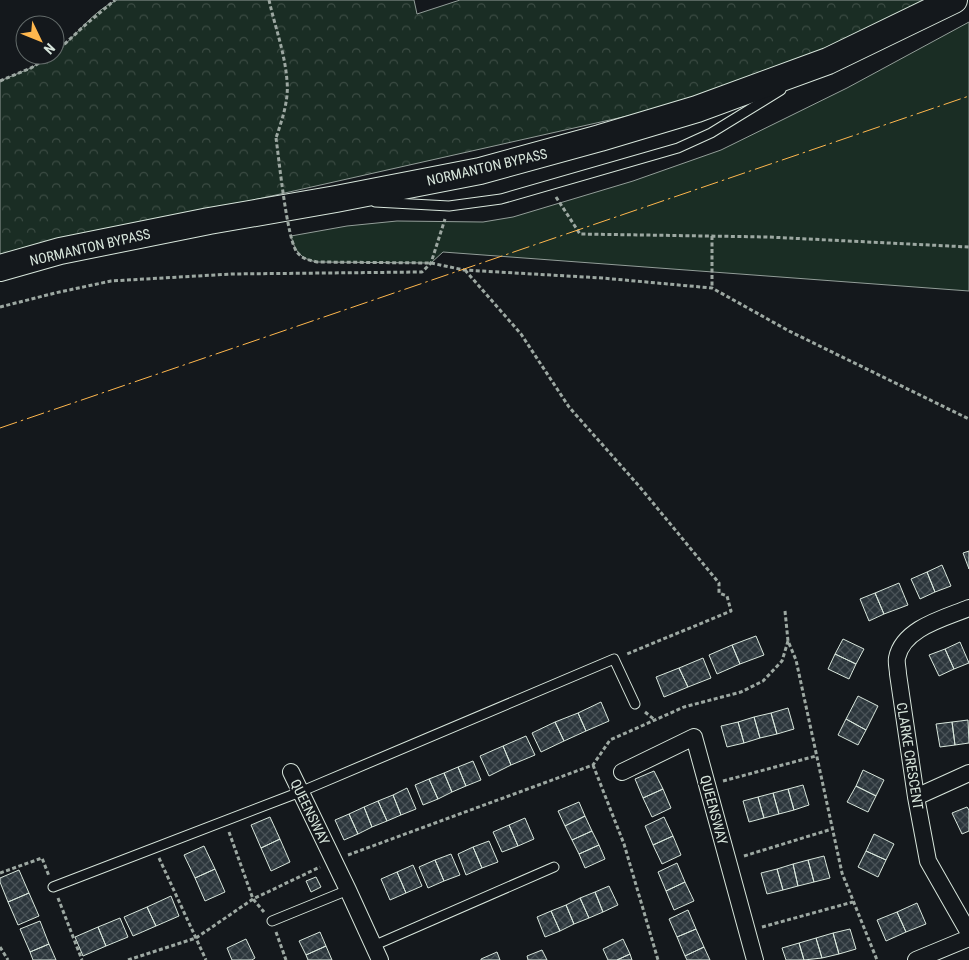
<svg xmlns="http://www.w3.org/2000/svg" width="969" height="960" font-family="'Roboto Condensed',sans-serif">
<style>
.green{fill:#1a2d24;stroke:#939e99}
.forest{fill:url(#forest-crowns);stroke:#939e99}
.building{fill:url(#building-cross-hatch);stroke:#d8e6dc}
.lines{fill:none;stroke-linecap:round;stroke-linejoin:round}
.service-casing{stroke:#d8e6dc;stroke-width:11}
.minor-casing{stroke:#d8e6dc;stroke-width:18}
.primary-casing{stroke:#d8e6dc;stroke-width:28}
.path{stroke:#9da8a2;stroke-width:3;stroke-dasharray:4 2.5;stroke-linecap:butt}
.service{stroke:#14181c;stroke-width:9}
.minor{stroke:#14181c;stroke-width:16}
.primary{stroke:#14181c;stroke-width:26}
.path-bridge{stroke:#9da8a2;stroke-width:3;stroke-dasharray:4 2.5;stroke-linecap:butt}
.power{stroke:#ffb74d;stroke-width:1;stroke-dasharray:18 4 2.5 4;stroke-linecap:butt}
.labels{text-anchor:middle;stroke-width:4;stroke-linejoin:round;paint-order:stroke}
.street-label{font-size:14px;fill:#d8e6dc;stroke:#14181c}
</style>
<defs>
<pattern id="forest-crowns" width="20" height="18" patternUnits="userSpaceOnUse" patternTransform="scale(1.25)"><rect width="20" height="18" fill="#1a2d24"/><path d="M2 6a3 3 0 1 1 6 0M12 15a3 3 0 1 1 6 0" fill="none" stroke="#3b4b43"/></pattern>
<pattern id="building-cross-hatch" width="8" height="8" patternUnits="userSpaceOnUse" patternTransform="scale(1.25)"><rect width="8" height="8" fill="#2c363c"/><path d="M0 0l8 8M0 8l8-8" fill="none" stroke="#4a5358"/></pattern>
</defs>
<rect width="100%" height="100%" fill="#14181c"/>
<path class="green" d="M969,22v269l-526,-39 -12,11 -114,-1c-16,-3 -22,-10 -26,-26l56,-10 50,-5 86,1 30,-5 120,-36 88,-31 126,-62z"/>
<path class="forest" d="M117,0h297l3,14 43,-14h466l-73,38 -190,70 -663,149v-176l31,-13 21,-13h3v-2c21,-16 37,-42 62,-53z"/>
<path class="building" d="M969,551v18l-6,-16z
M942,565l9,21 -16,6 -8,-20z
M927,572l8,20 -15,7 -9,-20z
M899,583l9,22 -24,9 -9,-21z
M875,593l9,21 -15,7 -9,-22z
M756,636l8,19 -24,9 -8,-19z
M843,639l21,10 -8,15 -21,-10z
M960,642l9,21 -15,6 -9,-20z
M732,645l8,19 -23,10 -8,-19z
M945,649l9,20 -15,7 -10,-21z
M835,654l21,10 -7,15 -21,-10z
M703,658l8,20 -23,9 -9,-19z
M679,668l9,19 -24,10 -8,-20z
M858,696l20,10 -12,24 -20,-11z
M601,702l8,19 -23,10 -8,-18z
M788,708l6,21 -17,5 -6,-21z
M578,713l8,18 -22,10 -9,-19z
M771,713l6,21 -17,4 -6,-21z
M754,717l6,21 -16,5 -6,-21z
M846,719l20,11 -8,15 -20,-10z
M968,720l1,23 -14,2 -3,-23z
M555,722l9,19 -23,11 -9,-19z
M738,722l6,21 -17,4 -6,-21z
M952,722l3,23 -15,2 -4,-23z
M526,736l9,19 -24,10 -8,-19z
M503,746l8,19 -22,11 -9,-20z
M473,761l8,19 -15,6 -8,-19z
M458,767l8,19 -14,6 -8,-19z
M863,770l21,10 -8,16 -20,-10z
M654,771l9,18 -20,9 -8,-19z
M444,773l8,19 -14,7 -9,-20z
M429,779l9,20 -15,6 -8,-20z
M803,785l6,20 -15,5 -6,-21z
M856,786l20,10 -8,16 -21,-10z
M407,788l9,21 -15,6 -8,-20z
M663,789l8,19 -19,9 -9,-19z
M788,789l6,21 -15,4 -6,-21z
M773,793l6,21 -15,4 -6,-21z
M393,795l8,20 -14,6 -9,-20z
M758,797l6,21 -15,4 -6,-21z
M378,801l9,20 -15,6 -8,-20z
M579,802l6,14 -20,10 -7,-15z
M364,807l8,20 -14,7 -9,-20z
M967,807l2,3v21l-7,3 -10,-21z
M349,814l9,20 -14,6 -9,-20z
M585,816l7,15 -20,9 -7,-14z
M270,817l10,22 -19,9 -10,-23z
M664,817l9,19 -20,9 -8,-19z
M525,818l9,21 -16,7 -9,-21z
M509,825l9,21 -16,6 -9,-20z
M592,831l7,14 -20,9 -7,-14z
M874,834l20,10 -8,16 -20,-9z
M673,836l8,19 -19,9 -9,-19z
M280,839l10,23 -19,9 -10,-23z
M489,841l9,21 -16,6 -9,-21z
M599,845l6,14 -20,9 -6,-14z
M204,846l11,23 -20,9 -11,-23z
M473,847l9,21 -16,7 -8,-21z
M866,851l20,9 -8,17 -20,-10z
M451,854l9,21 -16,6 -9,-21z
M824,856l6,22 -16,4 -6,-22z
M435,860l9,21 -16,7 -9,-21z
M808,860l6,22 -16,4 -5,-22z
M677,863l8,19 -19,9 -8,-19z
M793,864l5,22 -15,4 -6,-21z
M413,865l9,21 -16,7 -9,-21z
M215,869l10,23 -20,9 -10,-23z
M777,869l6,21 -16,4 -6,-21z
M19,870l10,23 -21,9 -8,-20v-4z
M397,872l9,21 -16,7 -9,-21z
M316,877l5,10 -10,5 -5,-11z
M685,882l9,19 -20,9 -8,-19z
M609,886l9,19 -15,7 -8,-20z
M595,892l8,20 -14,6 -9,-20z
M29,893l10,23 -21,9 -10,-23z
M171,896l8,20 -23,10 -9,-19z
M580,898l9,20 -15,6 -8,-19z
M917,903l9,21 -20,8 -9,-20z
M566,905l8,19 -14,7 -9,-20z
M147,907l9,19 -23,10 -9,-19z
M688,910l8,19 -19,8 -8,-18z
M551,911l9,20 -15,6 -8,-20z
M897,912l9,20 -20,9 -9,-21z
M120,918l8,19 -22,9 -8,-19z
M40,921l9,23 -19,8 -10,-23z
M98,927l8,19 -23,10 -8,-19z
M696,929l8,18 -19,9 -8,-19z
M850,929l6,20 -17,5 -6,-21z
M320,932l6,14 -20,9 -7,-14z
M833,933l6,21 -17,4 -6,-20z
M816,938l6,20 -18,2 -5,-17z
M246,939l9,19 -3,2h-20l-5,-12z
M623,939l7,15 -13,6h-9l-5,-11z
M799,943l5,17h-18l-4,-12z
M49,944l7,16h-23l-3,-8z
M326,946l6,14h-24l-2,-5z
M704,947l6,13h-23l-2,-4z
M542,950l5,10h-19l-1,-4z
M497,952l3,8h-19v-1z
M630,954l2,6h-15z"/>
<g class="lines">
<defs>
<path id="service" d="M375,202l74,4 52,-7 177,-51 33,-15 70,-43
M53,887l247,-95 314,-133 21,45
M272,921l76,-31
M373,946l181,-79"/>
<path id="minor" d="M969,608c-24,10 -66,20 -72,50 -1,5 1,11 1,16l18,123 12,64 41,72
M291,772l57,118 32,70
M622,772l72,-35 61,223
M916,797l53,-24
M916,960l53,-22"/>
<path id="primary" d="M0,268l60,-17 149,-30 127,-22 144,-28 120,-33 97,-29 131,-48 126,-61"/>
</defs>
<use href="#service" class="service-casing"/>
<use href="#minor" class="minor-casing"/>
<use href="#primary" class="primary-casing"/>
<path class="path" d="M269,0c6,27 16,53 18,81 2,19 -5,39 -11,57
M55,53l29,-27 31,-26
M0,81l31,-13 21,-13
M556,197l24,37 188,3 201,10
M712,236v52
M431,263l33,7 138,8 110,10 77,43 180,88
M465,270l56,64 48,73 70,79 80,97v10l8,3 4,15 -104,43
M0,307l55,-14 56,-12 120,-7 191,-2 9,-9 14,-44
M785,611l3,30 8,19 46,213 35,87
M645,712l10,8
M593,765l31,79 34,116
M723,781l93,-25
M229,832l24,67 11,13
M348,855l245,-90 17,-25 74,-33 57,-15 22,-11 19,-20 6,-20
M744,856l88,-27
M159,858l47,102
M0,873l42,-15 7,18
M58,898l24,62
M762,927l91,-25
M276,932l10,28
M0,947l8,13
M128,960l68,-22 57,-39 67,-32"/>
<use href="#service" class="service"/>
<use href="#minor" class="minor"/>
<use href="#primary" class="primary"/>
<path class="path-bridge" d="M276,138c3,21 11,102 21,114 5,7 12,8 20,10l114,1"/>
<path class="power" d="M0,428l969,-332"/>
</g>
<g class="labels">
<g class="street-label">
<text transform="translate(487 167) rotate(-13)" y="5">NORMANTON BYPASS</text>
<text transform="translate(90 247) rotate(-13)" y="5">NORMANTON BYPASS</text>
<text transform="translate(910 756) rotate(81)" y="5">CLARKE CRESCENT</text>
<text transform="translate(714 810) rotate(75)" y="5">QUEENSWAY</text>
<text transform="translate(310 812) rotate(64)" y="5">QUEENSWAY</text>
</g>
</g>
<g transform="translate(40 40) rotate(133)"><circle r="24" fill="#14181c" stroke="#626a69"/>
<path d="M0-4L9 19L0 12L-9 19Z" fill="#ffb74d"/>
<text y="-8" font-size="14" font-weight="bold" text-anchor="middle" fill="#d8e6dc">N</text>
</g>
</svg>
